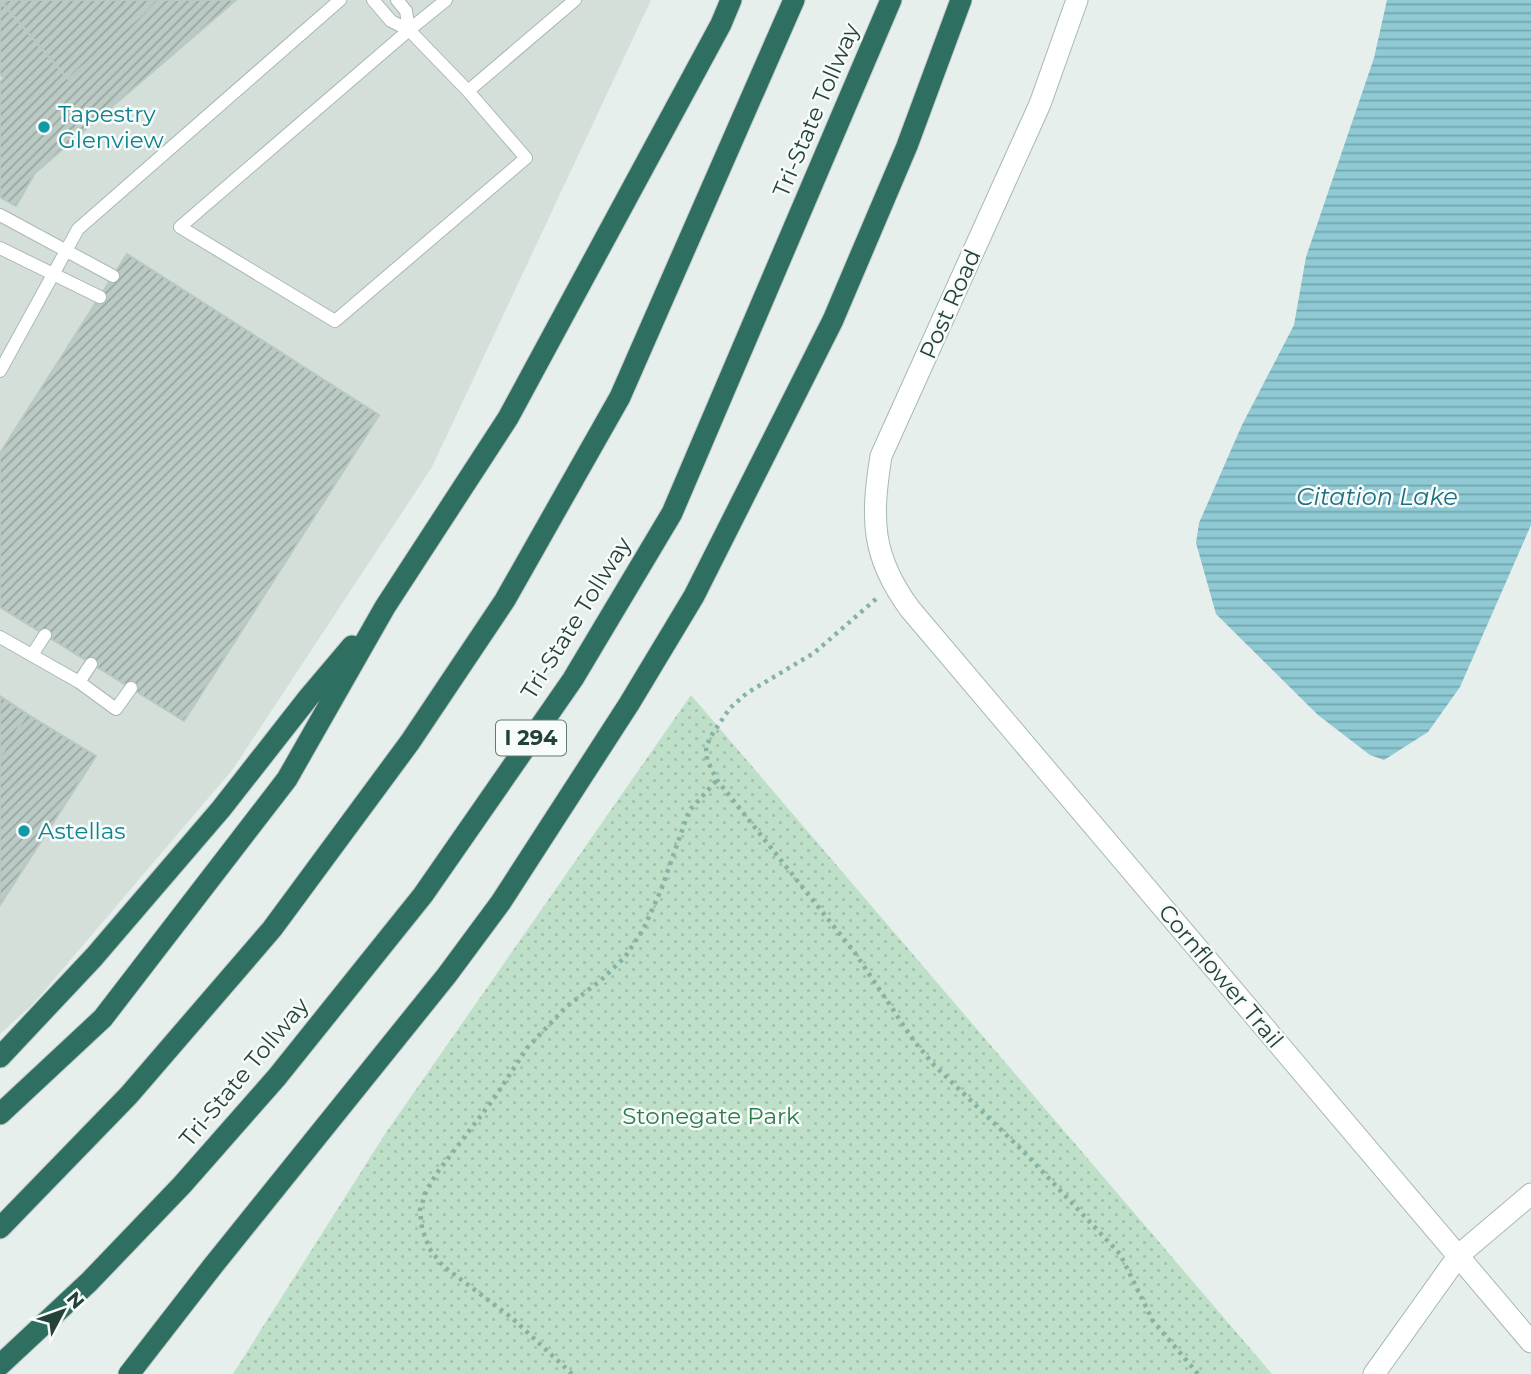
<svg xmlns="http://www.w3.org/2000/svg" width="1531" height="1374" font-family="Montserrat,sans-serif">
<style>
.built{fill:#d4dfda}
.park{fill:url(#park-dots)}
.water{fill:url(#water-rules)}
.building{fill:url(#building-hatch);stroke:#b8c9c2;stroke-width:2}
.lines{fill:none;stroke-linecap:round;stroke-linejoin:round}
.service-casing{stroke:#a8b8b2;stroke-width:14}
.minor-casing{stroke:#a8b8b2;stroke-width:23}
.motorway-casing{stroke:#c2cac8;stroke-width:23}
.path{stroke:#86b3a5;stroke-width:4.5;stroke-dasharray:3.5 5;stroke-linecap:butt}
.service{stroke:#fff;stroke-width:12}
.minor{stroke:#fff;stroke-width:21}
.motorway{stroke:#2f6f62;stroke-width:21}
.culture-dot{fill:#0f9aa8;stroke:#f7fbf9;stroke-width:2.5}
.labels{text-anchor:middle;stroke-width:5;stroke-linejoin:round;paint-order:stroke}
.shield{fill:#f7fbf9;stroke:#637a73;stroke-width:2}
.shield-label{font-size:21px;font-weight:bold;fill:#24423a}
.street-label{font-size:23px;fill:#24423a;stroke:#f7fbf9}
.culture-label{font-size:23px;fill:#0d838f;stroke:#f7fbf9;text-anchor:start}
.park-label{font-size:23px;fill:#2d7a4b;stroke:#f7fbf9}
.water-label{font-size:24px;font-style:italic;fill:#1c6f80;stroke:#f7fbf9}
</style>
<defs>
<pattern id="park-dots" width="8" height="8" patternUnits="userSpaceOnUse" patternTransform="scale(1.75)"><rect width="8" height="8" fill="#bfe0c8"/><path d="M2 2h.1M6 6h.1" fill="none" stroke="#a4c1ad" stroke-width="1.8" stroke-linecap="round"/></pattern>
<pattern id="water-rules" width="6" height="5" patternUnits="userSpaceOnUse" patternTransform="scale(1.75)"><rect width="6" height="5" fill="#8ec9d4"/><path d="M0 2.5h6" fill="none" stroke="#74a5ad"/></pattern>
<pattern id="building-hatch" width="6" height="6" patternUnits="userSpaceOnUse" patternTransform="scale(1.75)"><rect width="6" height="6" fill="#bbcac4"/><path d="M-1 1l2-2M0 6l6-6M5 7l2-2" fill="none" stroke="#98a6a0"/></pattern>
</defs>
<rect width="100%" height="100%" fill="#e6efeb"/>
<path class="built" d="M0,0h651l-219,467 -199,302 -200,235 -33,30z"/>
<path class="park" d="M691,695l581,679h-1039l152,-240z"/>
<path class="water" d="M1387,0h144v525l-71,162 -32,45 -44,28 -14,-5 -52,-40 -102,-101 -20,-71 3,-20 43,-98 52,-100 12,-68 68,-199z"/>
<path class="building" d="M0,0h159l-91,79z
M159,0h77l-201,173 -19,33 -16,-9v-115l4,-4 -4,-4v-73l68,78z
M127,254l252,161 -195,306 -184,-114v-154z
M0,696l27,18 -27,43z
M27,714l69,42 -96,149v-148z"/>
<g class="lines">
<defs>
<path id="service" d="M373,0l18,21 18,9 -3,-19 -9,-11
M446,0l-37,30 59,61
M409,30l-229,197 155,94 191,-163 -58,-67 107,-91
M0,215l113,61
M0,248l100,49
M0,371l78,-142 262,-229
M0,637l79,45 37,27 15,-21
M32,655l13,-20
M79,682l12,-18"/>
<path id="minor" d="M1077,0l-37,104 -159,352c-10,63 -10,100 29,153l621,733
M1374,1374l85,-119 72,-61"/>
<path id="motorway" d="M0,1057l94,-100 127,-148 87,-111 44,-52
M0,1114l103,-96 184,-239 98,-172 123,-189 213,-394 10,-24
M0,1228l129,-133 143,-166 138,-187 95,-142 115,-203 174,-397
M0,1365l89,-83 93,-97 95,-108 146,-182 150,-216 99,-166 219,-513
M129,1374l83,-107 235,-292 54,-73 128,-198 65,-108 139,-276 74,-174 54,-146"/>
</defs>
<use href="#service" class="service-casing"/>
<use href="#minor" class="minor-casing"/>
<use href="#motorway" class="motorway-casing"/>
<path class="path" d="M876,599l-62,54 -67,40 -17,15 -19,28 -5,11 1,13 10,20 138,173 59,88 20,24 90,87 96,102 33,67 45,53
M572,1374l-60,-56 -69,-52 -14,-18 -7,-20 -2,-18 6,-19 11,-18 58,-76 32,-49 39,-41 34,-26 25,-24 18,-27 18,-40 28,-79 28,-31"/>
<use href="#service" class="service"/>
<use href="#minor" class="minor"/>
<use href="#motorway" class="motorway"/>
</g>
<g class="culture-dot">
<circle cx="44" cy="127" r="7"/>
<circle cx="24" cy="831" r="7"/>
</g>
<g class="labels">
<rect class="shield" x="496" y="720.5" width="70" height="35" rx="5"/>
<g class="shield-label">
<text x="531" y="745">I 294</text>
</g>
<g class="street-label">
<text transform="translate(816 110) rotate(-67)" y="8">Tri-State Tollway</text>
<text transform="translate(950 304) rotate(-66)" y="8">Post Road</text>
<text transform="translate(576 618) rotate(-58)" y="8">Tri-State Tollway</text>
<text transform="translate(1221 976) rotate(50)" y="8">Cornflower Trail</text>
<text transform="translate(244 1072) rotate(-50)" y="8">Tri-State Tollway</text>
</g>
<g class="culture-label">
<text x="58" y="122">Tapestry<tspan x="58" dy="26">Glenview</tspan></text>
<text x="38" y="839">Astellas</text>
</g>
<g class="park-label">
<text x="711" y="1124">Stonegate Park</text>
</g>
<g class="water-label">
<text x="1377" y="505">Citation Lake</text>
</g>
</g>
<g transform="translate(63 1311) rotate(49)" stroke="#f7fbf9" stroke-width="5" paint-order="stroke">
<path d="M0-5L12 26L0 18L-12 26Z" fill="#24423a"/>
<text y="-10" font-size="19" font-weight="bold" text-anchor="middle" fill="#24423a">N</text>
</g>
</svg>
